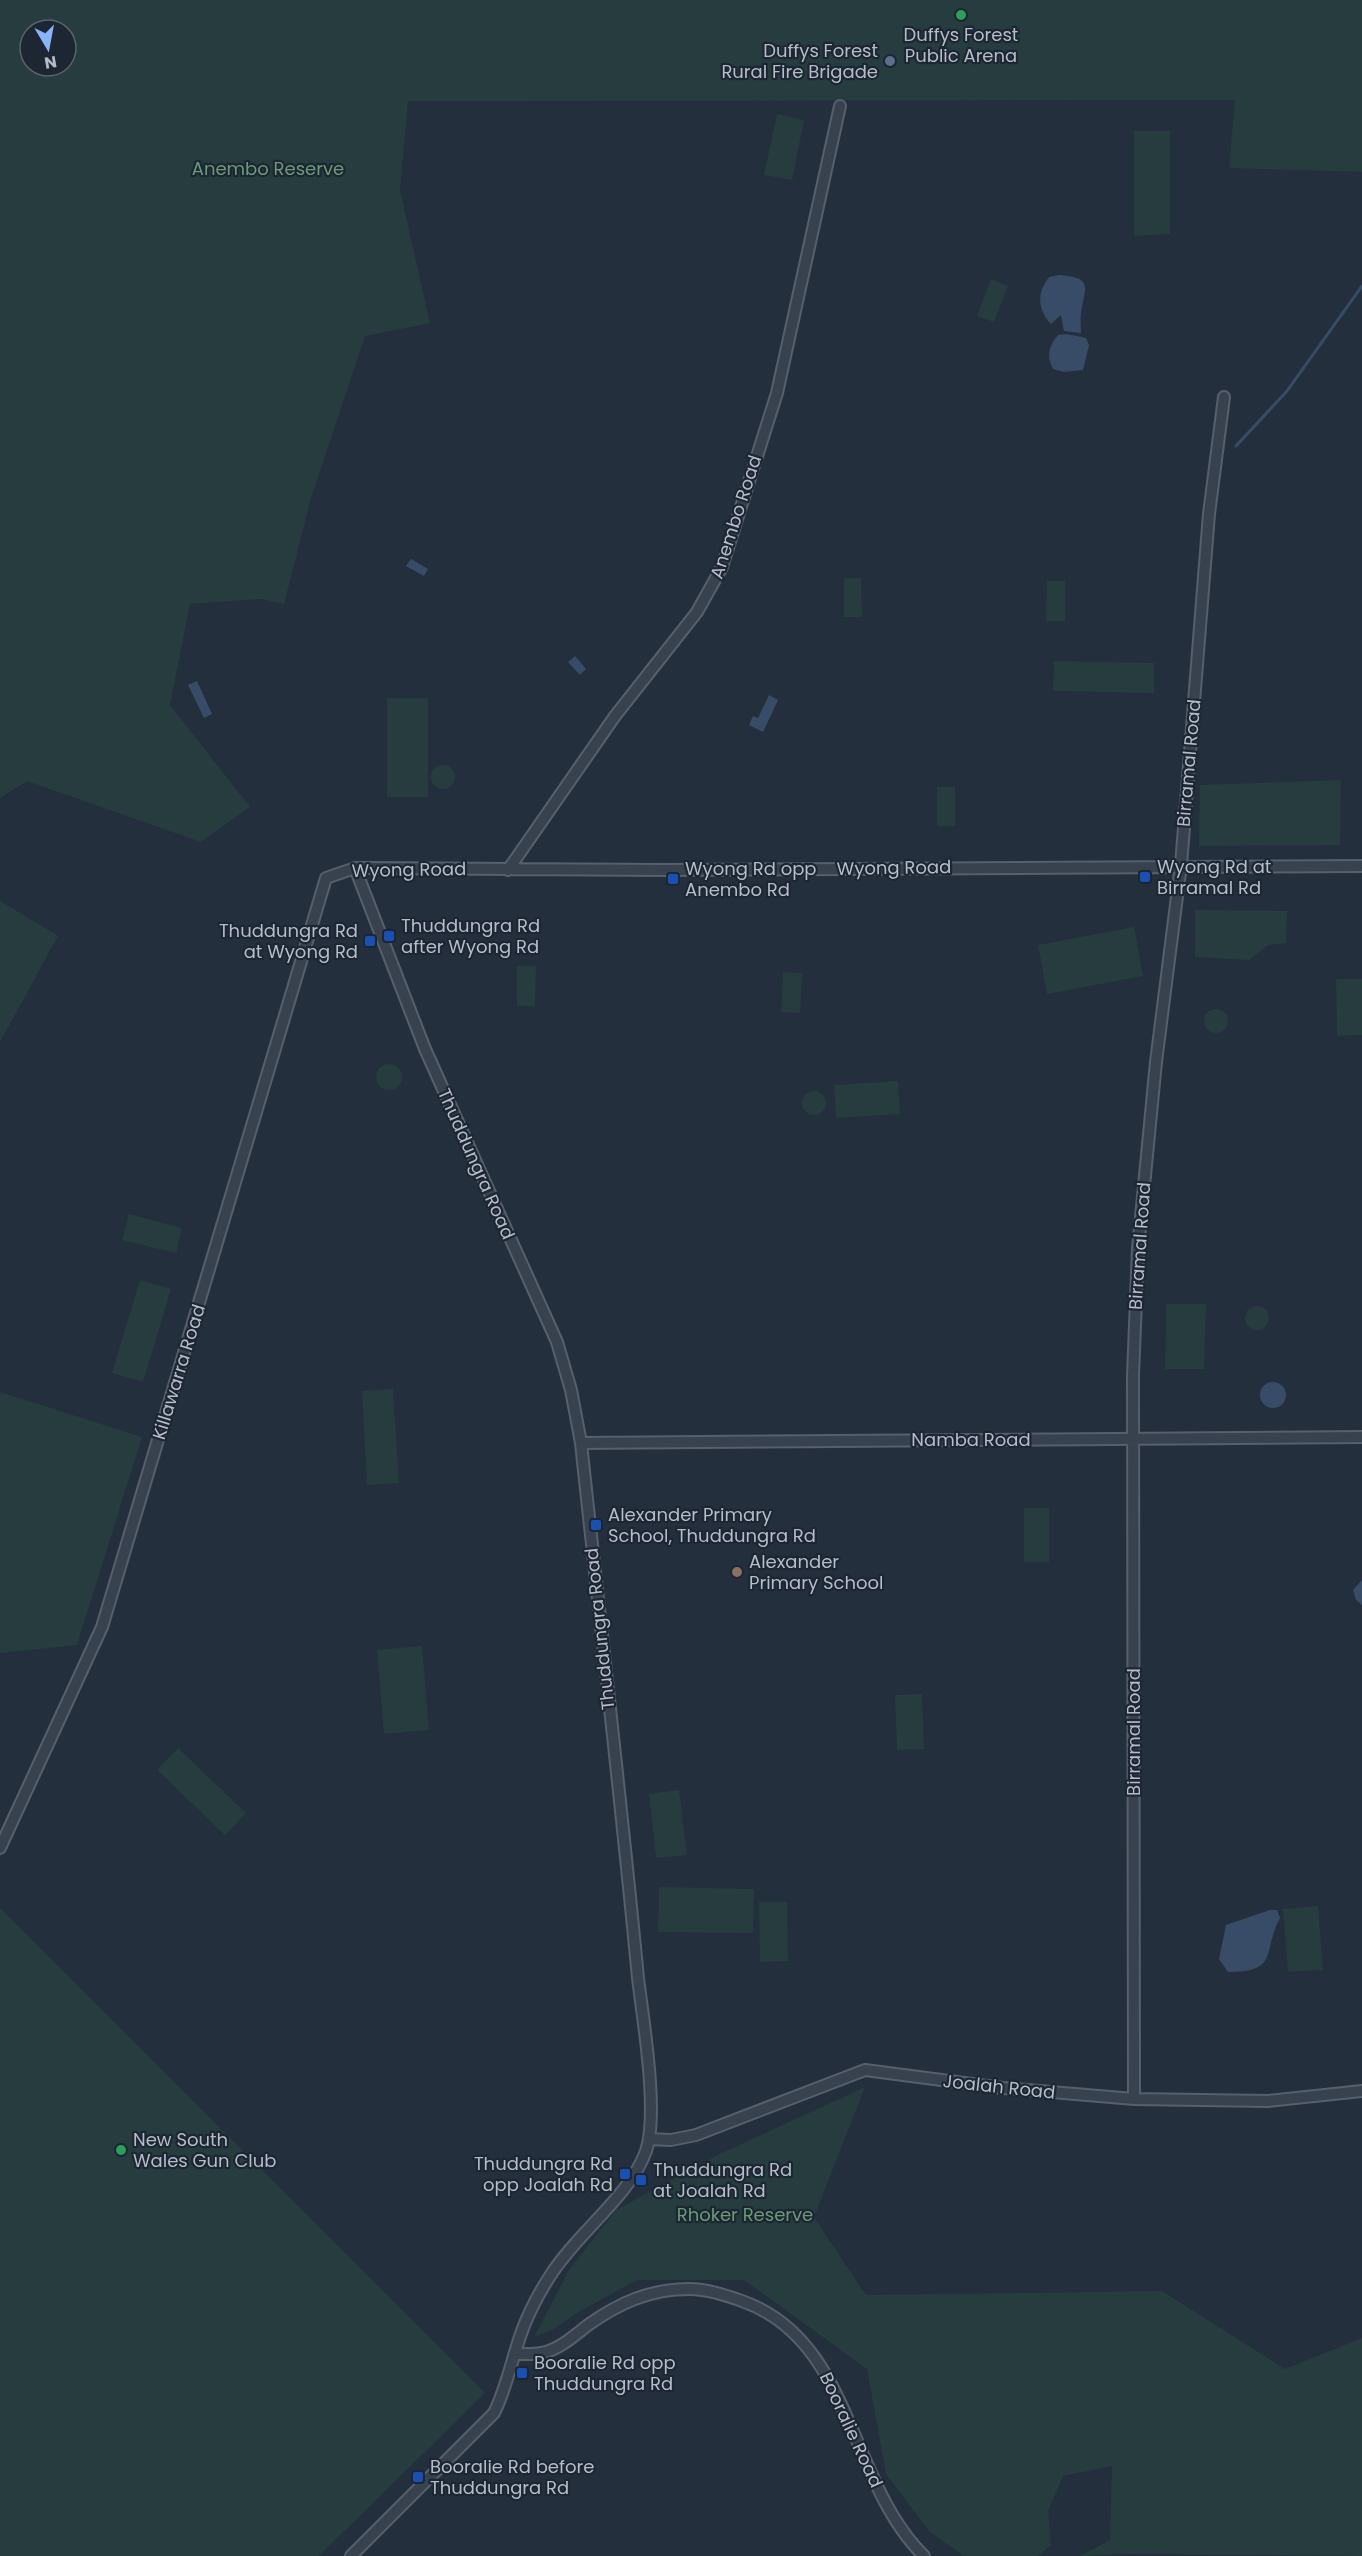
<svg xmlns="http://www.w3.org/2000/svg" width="1362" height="2556" font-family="Poppins,sans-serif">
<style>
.green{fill:#263c3f;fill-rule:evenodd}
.water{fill:#394c67}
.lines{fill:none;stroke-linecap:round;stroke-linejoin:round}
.stream{stroke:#394c67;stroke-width:3}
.minor-casing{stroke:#565f6c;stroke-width:14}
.minor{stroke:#38414e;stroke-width:10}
.leisure-dot{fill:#2e9e5b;stroke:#1d2633;stroke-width:2}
.service-dot{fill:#5c6f8a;stroke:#1d2633;stroke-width:2}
.transit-dot{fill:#1a4fb4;stroke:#1d2633;stroke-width:2}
.education-dot{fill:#8d6e63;stroke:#1d2633;stroke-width:2}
.labels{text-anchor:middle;stroke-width:4.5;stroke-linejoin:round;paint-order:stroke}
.poi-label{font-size:18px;fill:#b4bcc9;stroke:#1d2633;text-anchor:start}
.park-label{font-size:18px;fill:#6b9a76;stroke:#1d2633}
.street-label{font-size:18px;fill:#b4bcc9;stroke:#1d2633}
</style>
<rect width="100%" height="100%" fill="#242f3e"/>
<path class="green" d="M0,0h1362v172l-133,-4 6,-68 -827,1 -8,89 30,133 -65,13 -54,162 -27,106 -23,-5 -71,5 -20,101 80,102 -49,35 -174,-61 -27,17zM30,30h36v36h-36z
M777,114l27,6 -12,60 -28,-5z
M1134,131h36v103l-36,2z
M991,279l17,7 -14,36 -17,-6z
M844,578h17l1,39h-18z
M1047,581h18v40h-19z
M1054,661l100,2v30l-101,-2z
M387,698h41v99h-41z
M431 777a12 12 0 1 1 24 0a12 12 0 1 1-24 0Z
M1341,780l-1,65 -141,1 1,-61z
M937,787h18v39h-18z
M0,901l58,35 -58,106z
M1195,910l92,1 -1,32 -18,2 -19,15 -54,-3z
M1134,927l9,49 -96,18 -9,-49z
M517,966h19l-1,40h-18z
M783,972l19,1 -2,40 -19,-1z
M1336,979h26v56l-25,1z
M1204 1021a12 12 0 1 1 24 0a12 12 0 1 1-24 0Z
M376 1077a13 13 0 1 1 26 0a13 13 0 1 1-26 0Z
M898,1081l2,33 -64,4 -2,-33z
M802 1103a12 12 0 1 1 24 0a12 12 0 1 1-24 0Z
M129,1214l53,14 -6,25 -54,-13z
M140,1280l31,9 -28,93 -31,-9z
M1166,1304h40l-2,65h-39z
M1245 1318a12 12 0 1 1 24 0a12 12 0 1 1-24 0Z
M393,1389l6,94 -32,2 -5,-94z
M0,1392l142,45 -65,208 -77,8z
M1024,1508h25v54h-25z
M422,1646l7,84 -45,4 -7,-84z
M922,1694l2,55 -27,1 -2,-55z
M178,1748l68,65 -21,22 -68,-65z
M679,1790l8,65 -31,3 -7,-64z
M659,1887l95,2 -1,44 -95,-1z
M759,1902h28l1,59 -28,1z
M1318,1906l5,64 -35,2 -5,-63z
M0,1908l485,485 -166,163h-319z
M865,2087l-51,130 52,78 296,-4 123,78 77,-31v218l-234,-2 -48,2 30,-16 2,-74 -49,10 -15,35 3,34 -13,11h-74l-35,-25 -43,-57 -19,-105 -123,-89h-107l-60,33 -23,16 -20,8 35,-67 47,-60 106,-57z"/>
<path class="water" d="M1059,275c35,3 26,11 22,38 -1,6 0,13 0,20l-17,-2 -3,-16 -10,9c-14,-15 -14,-31 -2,-47z
M1066,334l20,4 3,7 -6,25 -19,2 -11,-3c-7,-13 -4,-23 5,-34z
M411,559l17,10 -4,7 -18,-10z
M575,656l11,13 -6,6 -12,-13z
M197,681l15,33 -8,4 -16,-33z
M769,695l9,5 -15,32 -14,-7 4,-9 5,2z
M1260 1395a13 13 0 1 1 26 0a13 13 0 1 1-26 0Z
M1362,1580v25l-6,-5 -3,-10z
M1270,1910h7l3,8c-18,33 0,54 -52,54l-9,-13 7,-34z"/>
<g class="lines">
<path class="stream" d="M1236,446l51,-55 75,-105"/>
<defs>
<path id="minor" d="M508,870l107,-154 82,-104 25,-45 55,-174 63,-287
M581,1443l781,-6
M0,1848l102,-221 224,-749 29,-10h16l293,2 698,-4
M1134,2099l-1,-723 5,-128 18,-186 25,-197 28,-351 15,-117
M649,2139l22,1 25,-5 169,-65 138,18 131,11 134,2 94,-10
M515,2354c10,0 21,1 31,-2 16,-5 29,-17 42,-27 31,-22 62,-36 101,-36 18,0 36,6 53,12 111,39 106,181 182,255
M351,2556l143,-143c13,-26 18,-55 28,-82 7,-19 17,-38 28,-55 27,-43 80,-80 96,-125 13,-38 -3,-131 -8,-173 -17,-179 -38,-357 -57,-535l-10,-53 -14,-48 -132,-293 -70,-181"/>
</defs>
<use href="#minor" class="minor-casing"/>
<use href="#minor" class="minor"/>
</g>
<g class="leisure-dot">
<circle cx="961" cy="15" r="6"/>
<circle cx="121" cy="2150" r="6"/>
</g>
<circle class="service-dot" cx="890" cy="61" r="6"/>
<g class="transit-dot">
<rect x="1139" y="871" width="12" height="12" rx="3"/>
<rect x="667" y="873" width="12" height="12" rx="3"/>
<rect x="383" y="930" width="12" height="12" rx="3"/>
<rect x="364" y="935" width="12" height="12" rx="3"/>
<rect x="590" y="1519" width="12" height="12" rx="3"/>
<rect x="619" y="2168" width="12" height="12" rx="3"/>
<rect x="635" y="2174" width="12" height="12" rx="3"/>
<rect x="516" y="2367" width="12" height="12" rx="3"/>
<rect x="412" y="2471" width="12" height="12" rx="3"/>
</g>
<circle class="education-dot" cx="737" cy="1572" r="6"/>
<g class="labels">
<g class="poi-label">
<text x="961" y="41" text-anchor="middle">Duffys Forest<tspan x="961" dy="21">Public Arena</tspan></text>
<text x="878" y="57" text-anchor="end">Duffys Forest<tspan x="878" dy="21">Rural Fire Brigade</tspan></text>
<text x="1157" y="873">Wyong Rd at<tspan x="1157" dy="21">Birramal Rd</tspan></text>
<text x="685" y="875">Wyong Rd opp<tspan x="685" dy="21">Anembo Rd</tspan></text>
<text x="401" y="932">Thuddungra Rd<tspan x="401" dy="21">after Wyong Rd</tspan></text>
<text x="358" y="937" text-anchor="end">Thuddungra Rd<tspan x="358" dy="21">at Wyong Rd</tspan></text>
<text x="608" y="1521">Alexander Primary<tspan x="608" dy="21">School, Thuddungra Rd</tspan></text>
<text x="749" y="1568">Alexander<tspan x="749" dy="21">Primary School</tspan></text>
<text x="133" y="2146">New South<tspan x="133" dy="21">Wales Gun Club</tspan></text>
<text x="613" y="2170" text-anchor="end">Thuddungra Rd<tspan x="613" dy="21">opp Joalah Rd</tspan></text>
<text x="653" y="2176">Thuddungra Rd<tspan x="653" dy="21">at Joalah Rd</tspan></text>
<text x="534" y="2369">Booralie Rd opp<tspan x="534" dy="21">Thuddungra Rd</tspan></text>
<text x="430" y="2473">Booralie Rd before<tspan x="430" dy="21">Thuddungra Rd</tspan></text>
</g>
<g class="park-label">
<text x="268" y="175">Anembo Reserve</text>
<text x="745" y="2221">Rhoker Reserve</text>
</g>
<g class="street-label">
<text transform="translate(736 517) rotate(-72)" y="6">Anembo Road</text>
<text transform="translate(1189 763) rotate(-85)" y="6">Birramal Road</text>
<text transform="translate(894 868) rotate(-1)" y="6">Wyong Road</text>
<text transform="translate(409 870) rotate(-1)" y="6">Wyong Road</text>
<text transform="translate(476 1164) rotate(66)" y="6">Thuddungra Road</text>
<text transform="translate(1140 1246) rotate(-86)" y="6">Birramal Road</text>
<text transform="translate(179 1372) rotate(-73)" y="6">Killawarra Road</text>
<text x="971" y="1446">Namba Road</text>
<text transform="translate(600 1629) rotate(-96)" y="6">Thuddungra Road</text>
<text transform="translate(1134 1732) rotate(-90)" y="6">Birramal Road</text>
<text transform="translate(999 2087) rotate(6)" y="6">Joalah Road</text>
<text transform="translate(851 2430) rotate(65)" y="6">Booralie Road</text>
</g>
</g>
<g transform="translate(48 48) rotate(170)"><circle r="28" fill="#1d2633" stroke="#59626f" stroke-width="1.5"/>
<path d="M0-4.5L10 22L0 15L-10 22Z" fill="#8ab4f8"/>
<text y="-9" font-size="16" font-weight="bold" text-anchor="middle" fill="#b4bcc9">N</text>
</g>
</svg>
